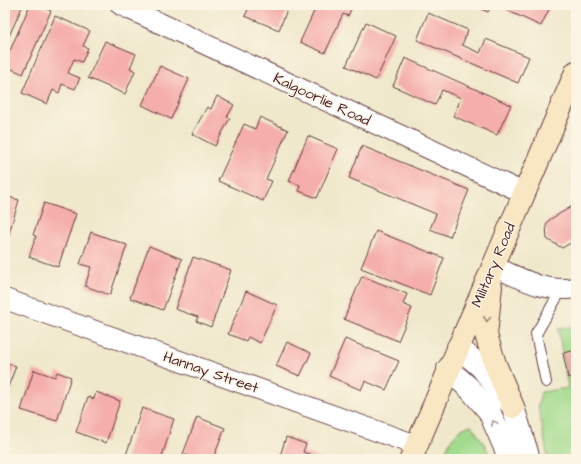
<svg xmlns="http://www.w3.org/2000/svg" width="581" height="464" font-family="'Architects Daughter',sans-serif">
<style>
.park{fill:#a3db8e;stroke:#767d5c}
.building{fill:#f5aeab}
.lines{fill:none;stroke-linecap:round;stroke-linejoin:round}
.service-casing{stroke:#633d43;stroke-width:12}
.minor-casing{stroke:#633d43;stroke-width:22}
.tertiary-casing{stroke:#633d43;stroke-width:24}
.secondary-casing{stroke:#633d43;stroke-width:24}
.service{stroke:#fff;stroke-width:10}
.minor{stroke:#fff;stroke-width:20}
.tertiary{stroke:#fff;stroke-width:22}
.secondary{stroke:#f9e7c3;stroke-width:22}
.oneway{stroke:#a28377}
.oneway2{stroke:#ae9aa0}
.labels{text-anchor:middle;stroke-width:3;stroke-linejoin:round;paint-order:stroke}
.street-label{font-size:15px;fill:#4a1f2b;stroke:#fcf5e5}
</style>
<rect width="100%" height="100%" fill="#fcf5e5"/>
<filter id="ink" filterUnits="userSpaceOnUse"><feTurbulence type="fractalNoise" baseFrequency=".025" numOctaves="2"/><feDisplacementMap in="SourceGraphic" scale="8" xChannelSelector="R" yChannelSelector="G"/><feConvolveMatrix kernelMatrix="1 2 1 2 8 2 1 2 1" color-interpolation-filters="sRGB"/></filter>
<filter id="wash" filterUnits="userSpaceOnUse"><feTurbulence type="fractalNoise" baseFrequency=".012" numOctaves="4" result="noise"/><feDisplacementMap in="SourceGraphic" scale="16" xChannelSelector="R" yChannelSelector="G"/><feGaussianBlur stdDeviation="0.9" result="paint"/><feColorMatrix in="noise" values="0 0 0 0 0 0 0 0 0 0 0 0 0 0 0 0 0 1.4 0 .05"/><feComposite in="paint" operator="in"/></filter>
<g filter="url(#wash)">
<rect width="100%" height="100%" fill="#f0e8cb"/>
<path class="park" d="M576,326v133h-28l-10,-53 3,-14 27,-4 -10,-59z
M471,425l14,20 6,14h-48c6,-17 10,-28 28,-34z"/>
<g id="blocks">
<path class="building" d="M5,5h18l-18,40z
M30,5h7l14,6 -28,63 -18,-8v-4z
M250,5h39l-10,25 -34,-14z
M317,5h36l-5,11 -5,-2 -18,39 -25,-11z
M473,5h19l-4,7z
M495,5h56l-10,21z
M428,13l40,17 -6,15 18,8 6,-14 43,18 -11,26 -101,-43z
M55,16l35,15 -7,15 5,2 -6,14 -8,-3 -6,14 12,5 -5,11 -13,-5 -3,9 -6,-3 -6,14 -25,-11z
M366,22l30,14 -20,44 -30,-14z
M105,41l31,13 -6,14 5,3 -10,23 -37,-16z
M405,58l106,47 -14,30 -44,-19 8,-18 -19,-8 -7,15 -42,-19z
M160,66l29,13 -18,40 -29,-14z
M217,96l17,9 -7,12 3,1 -15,28 -23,-12 15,-27 4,2z
M260,117l28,13 -22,49 6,2 -9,20 -45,-20 26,-57 11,5z
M308,136l30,13 -21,49 -18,-7 1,-6 -11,-4z
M362,146l107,44 -19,47 -20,-8 6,-15 -87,-36z
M5,196l14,4 -12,40h-2z
M44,203l32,11 -18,53 -29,-10 7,-21 -3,-1z
M576,204v36l-14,8 -15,-9 -1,-14 3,-5z
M376,231l68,27 -14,37 -69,-27z
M91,232l36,13 -17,50 -25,-9 6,-19 -11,-3z
M149,246l33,13 -19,51 -33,-12z
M193,257l38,13 -20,57 -15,-6 2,-4 -23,-8z
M362,276l45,18 -4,10 9,4 -14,33 -54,-22z
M246,291l31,14 -17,38 -12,-6 -2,4 -18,-7z
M345,339l54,22 -13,29 -21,-9 -4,9 -32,-14z
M287,342l24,11 -11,23 -24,-10z
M576,350v26l-8,2 -5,-25z
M5,362l11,4 -11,29z
M34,370l21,7 2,-5 14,5 -14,44 -36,-11z
M96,392l24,9 -14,42 -30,-11 12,-35 6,2z
M142,408l32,11 -13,40 -36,-1z
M197,417l28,11 -12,31h-17l-13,-5z
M286,437l20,7 -3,8 20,7h-44z"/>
</g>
</g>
<g filter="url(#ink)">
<use href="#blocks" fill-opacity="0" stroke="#633d43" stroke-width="1"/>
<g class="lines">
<defs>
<path id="service" d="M546,382l-10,-48 25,-44"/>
<path id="minor" d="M121,5l403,188
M492,266c30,12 51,27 84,22
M5,299l411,146"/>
<path id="tertiary" d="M458,347l23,20 32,40 16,52
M448,369l21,19 20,23 21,48"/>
<path id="secondary" d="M491,286l-5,49 9,29 18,43
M411,459l165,-387"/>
</defs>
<use href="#service" class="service-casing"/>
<use href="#minor" class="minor-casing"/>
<use href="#tertiary" class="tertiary-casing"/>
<use href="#secondary" class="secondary-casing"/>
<use href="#service" class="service"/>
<use href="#minor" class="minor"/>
<use href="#tertiary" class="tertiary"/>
<use href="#secondary" class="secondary"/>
</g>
<defs><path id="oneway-chevron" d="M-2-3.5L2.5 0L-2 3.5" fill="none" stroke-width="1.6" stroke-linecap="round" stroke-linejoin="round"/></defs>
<use class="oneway" href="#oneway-chevron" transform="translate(487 319) rotate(95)"/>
<use class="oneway2" href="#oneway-chevron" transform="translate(494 423) rotate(-114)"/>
</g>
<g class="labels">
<g class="street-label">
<text transform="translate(322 99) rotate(25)" y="5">Kalgoorlie Road</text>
<text transform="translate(493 265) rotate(-67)" y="5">Military Road</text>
<text transform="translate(211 372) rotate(19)" y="5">Hannay Street</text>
</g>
</g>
<rect width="581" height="464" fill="none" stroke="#fcf5e5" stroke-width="20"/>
</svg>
